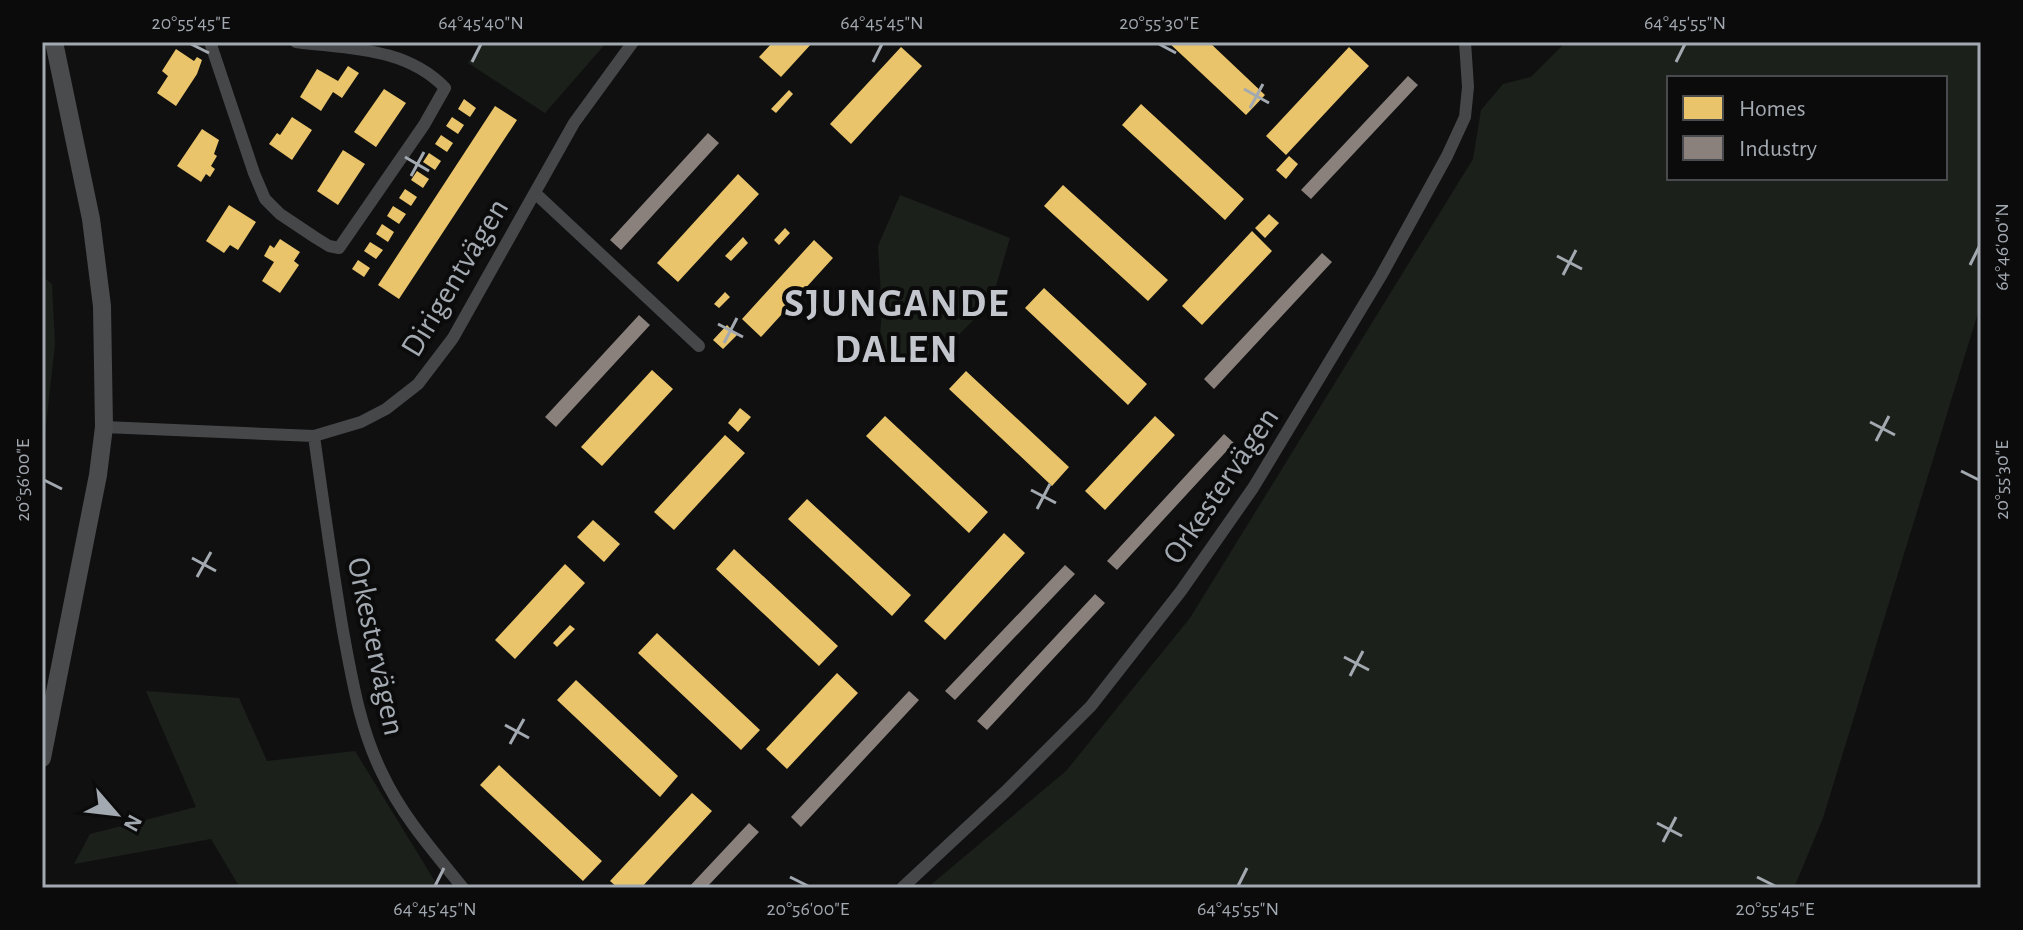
<svg xmlns="http://www.w3.org/2000/svg" width="2023" height="930" font-family="'Alegreya Sans',sans-serif">
<style>
.green{fill:#1b201b;fill-rule:evenodd}
.homes{fill:#e9c46a}
.industry{fill:#8a817c}
.lines{fill:none;stroke-linecap:round;stroke-linejoin:round}
.minor{stroke:#454749;stroke-width:12}
.secondary{stroke:#494b4d;stroke-width:18}
.ticks{fill:none;stroke:#a3a9b0;stroke-width:3}
.labels{text-anchor:middle;stroke-width:8;stroke-linejoin:round;paint-order:stroke}
.street-label{font-size:32px;fill:#a3a9b0;stroke:#0b0b0c}
.district-label{font-size:40px;font-weight:bold;letter-spacing:2px;fill:#c3c7cd;stroke:#0b0b0c}
.neatline{fill:none;stroke:#a3a9b0;stroke-width:3}
.ticks-label{font-size:20px;text-anchor:middle;fill:#a3a9b0}
</style>
<rect width="100%" height="100%" fill="#101011"/>
<path class="green" d="M482,42h125l-62,71 -77,-50z
M1566,42h145l8,2 6,-2h256v261l-158,515 -29,70h-867l139,-117 124,-153 283,-459 8,-49 22,-26 28,-7zM1945,78v100h-276v-100z
M900,195l110,43 -19,65 -64,63 -49,-6 4,-49 -4,-65z
M42,276l10,8 3,60 -13,116z
M146,691l93,7 28,63 88,-10 84,137h-199l-29,-49 -137,25 16,-30 106,-27z"/>
<path class="homes" d="M773,42h40l-32,35 -22,-20z
M1168,42h41l56,53 -19,20z
M901,47l21,19 -71,78 -21,-20z
M1349,47l20,19 -83,89 -20,-19z
M176,49l18,12 3,-4 5,3 -5,14 -21,32 -19,-13 11,-17 -6,-5z
M348,66l11,7 -17,25 -9,-6 -12,19 -21,-14 17,-28 21,12z
M384,89l22,14 -30,44 -22,-15z
M789,90l4,4 -17,19 -5,-4z
M464,99l12,9 -6,9 -12,-8z
M1141,104l103,95 -19,21 -103,-95z
M495,106l22,14 -118,179 -21,-14z
M292,117l20,13 -20,30 -23,-16 8,-11 3,2z
M452,117l12,8 -6,9 -12,-8z
M202,129l17,11 -5,14 3,2 -6,10 4,3 -5,8 -4,-3 -5,8 -24,-16z
M441,135l12,8 -6,9 -12,-8z
M343,150l22,14 -27,41 -21,-14z
M429,153l12,8 -6,9 -12,-8z
M1289,156l9,8 -12,15 -10,-9z
M417,171l12,8 -6,9 -12,-8z
M738,174l21,20 -81,88 -21,-19z
M1063,185l105,95 -20,21 -104,-95z
M405,189l12,8 -6,9 -12,-8z
M229,205l27,17 -18,28 -8,-5 -6,8 -18,-12z
M393,206l13,8 -7,10 -12,-8z
M1269,214l10,9 -14,15 -10,-10z
M382,224l12,8 -6,10 -12,-8z
M785,228l5,5 -11,12 -5,-5z
M1252,231l20,20 -70,74 -20,-19z
M743,237l5,6 -17,18 -6,-5z
M280,239l20,13 -6,9 5,4 -19,28 -18,-12 12,-19 -10,-6 6,-11 4,3z
M814,240l19,18 -72,79 -19,-18z
M370,242l13,8 -7,9 -12,-8z
M358,260l12,8 -6,9 -12,-8z
M1044,288l103,96 -19,21 -103,-97z
M725,292l5,5 -11,11 -5,-4z
M727,325l10,10 -14,14 -10,-9z
M652,370l21,19 -71,77 -21,-19z
M966,371l103,96 -17,19 -103,-97z
M740,408l11,9 -13,15 -10,-9z
M885,416l103,96 -19,21 -103,-97z
M1155,416l20,19 -70,75 -20,-19z
M725,435l20,18 -71,77 -20,-18z
M807,499l104,96 -19,21 -104,-97z
M593,520l27,24 -16,18 -27,-25z
M1004,533l21,20 -80,87 -21,-19z
M734,549l104,97 -19,20 -103,-97z
M565,564l20,19 -70,76 -20,-19z
M570,625l5,4 -18,18 -4,-4z
M657,633l103,97 -19,20 -103,-97z
M837,673l21,20 -71,76 -21,-20z
M576,680l102,96 -18,21 -103,-97z
M499,765l103,96 -19,20 -103,-96z
M692,793l20,18 -71,77h-23l-8,-7z"/>
<path class="industry" d="M1408,76l10,9 -107,114 -10,-9z
M708,133l11,10 -98,107 -11,-10z
M1322,253l10,9 -118,127 -10,-10z
M639,315l11,10 -94,102 -11,-10z
M1224,434l10,9 -117,127 -10,-9z
M1065,565l10,9 -120,126 -10,-9z
M1095,594l10,9 -118,127 -10,-9z
M909,691l10,9 -118,127 -10,-10z
M749,823l10,9 -53,56h-18z"/>
<g class="lines">
<path class="minor" d="M210,42l44,131 11,26 15,15 36,24 13,8 10,2 85,-123 21,-37c-39,-41 -97,-39 -149,-46
M535,193l164,153
M104,427l210,9 47,-14 25,-13 32,-25 35,-46 121,-215 59,-81
M314,436c9,65 18,130 29,195 9,48 17,98 39,142 20,43 52,79 81,115
M902,888l103,-96 86,-86 90,-115 72,-103 128,-212 66,-120 18,-39 3,-30 -3,-45"/>
<path class="secondary" d="M42,758l56,-283 6,-48 -2,-121 -11,-87 -37,-177"/>
</g>
<path class="ticks" d="M191,44l18,9M1159,44l17,9M472,62l9,-18M873,62l9,-18M1676,62l9,-18M1244,89l25,14M1250,108l13,-24M405,157l24,14M411,176l13,-24M1557,256l25,13M1970,265l9,-18M1563,275l13,-25M718,324l25,13M724,343l13,-25M1870,422l25,13M1876,441l13,-25M1961,471l18,9M44,480l18,9M1031,490l25,13M1037,509l13,-25M192,558l24,13M197,577l14,-25M1344,657l25,13M1350,676l13,-25M505,725l24,13M510,744l14,-25M1657,823l25,13M1663,842l13,-25M790,877l18,9M1757,877l18,9M435,886l9,-18M1238,886l9,-18"/>
<g class="labels">
<g class="street-label">
<text transform="translate(454 277) rotate(-59)" y="11">Dirigentvägen</text>
<text transform="translate(1220 485) rotate(-56)" y="11">Orkestervägen</text>
<text transform="translate(377 646) rotate(78)" y="11">Orkestervägen</text>
</g>
<g class="district-label">
<text x="897" y="316">SJUNGANDE<tspan x="897" dy="46">DALEN</tspan></text>
</g>
</g>
<rect width="2023" height="930" fill="none" stroke="#0b0b0c" stroke-width="88"/>
<rect x="1667" y="76" width="280" height="104" fill="#0b0b0c" stroke="#484a4e" stroke-width="2"/>
<rect x="1683" y="96" width="40" height="24" fill="#e9c46a" stroke="#484a4e" stroke-width="2"/>
<text x="1739" y="116" font-size="24" fill="#a3a9b0">Homes</text>
<rect x="1683" y="136" width="40" height="24" fill="#8a817c" stroke="#484a4e" stroke-width="2"/>
<text x="1739" y="156" font-size="24" fill="#a3a9b0">Industry</text>
<g transform="translate(116 814) rotate(118)" stroke="#0b0b0c" stroke-width="6" paint-order="stroke">
<path d="M0-6L14 30L0 20L-14 30Z" fill="#a3a9b0"/>
<text y="-12" font-size="22" font-weight="bold" text-anchor="middle" fill="#a3a9b0">N</text>
</g>
<rect x="44" y="44" width="1935" height="842" class="neatline"/>
<g class="ticks-label">
<text x="191" y="29">20°55'45"E</text>
<text x="481" y="29">64°45'40"N</text>
<text x="882" y="29">64°45'45"N</text>
<text x="1159" y="29">20°55'30"E</text>
<text x="1685" y="29">64°45'55"N</text>
<text transform="translate(2001 247) rotate(-90)" y="7">64°46'00"N</text>
<text transform="translate(22 480) rotate(-90)" y="7">20°56'00"E</text>
<text transform="translate(2001 480) rotate(-90)" y="7">20°55'30"E</text>
<text x="435" y="915">64°45'45"N</text>
<text x="808" y="915">20°56'00"E</text>
<text x="1238" y="915">64°45'55"N</text>
<text x="1775" y="915">20°55'45"E</text>
</g>
</svg>
